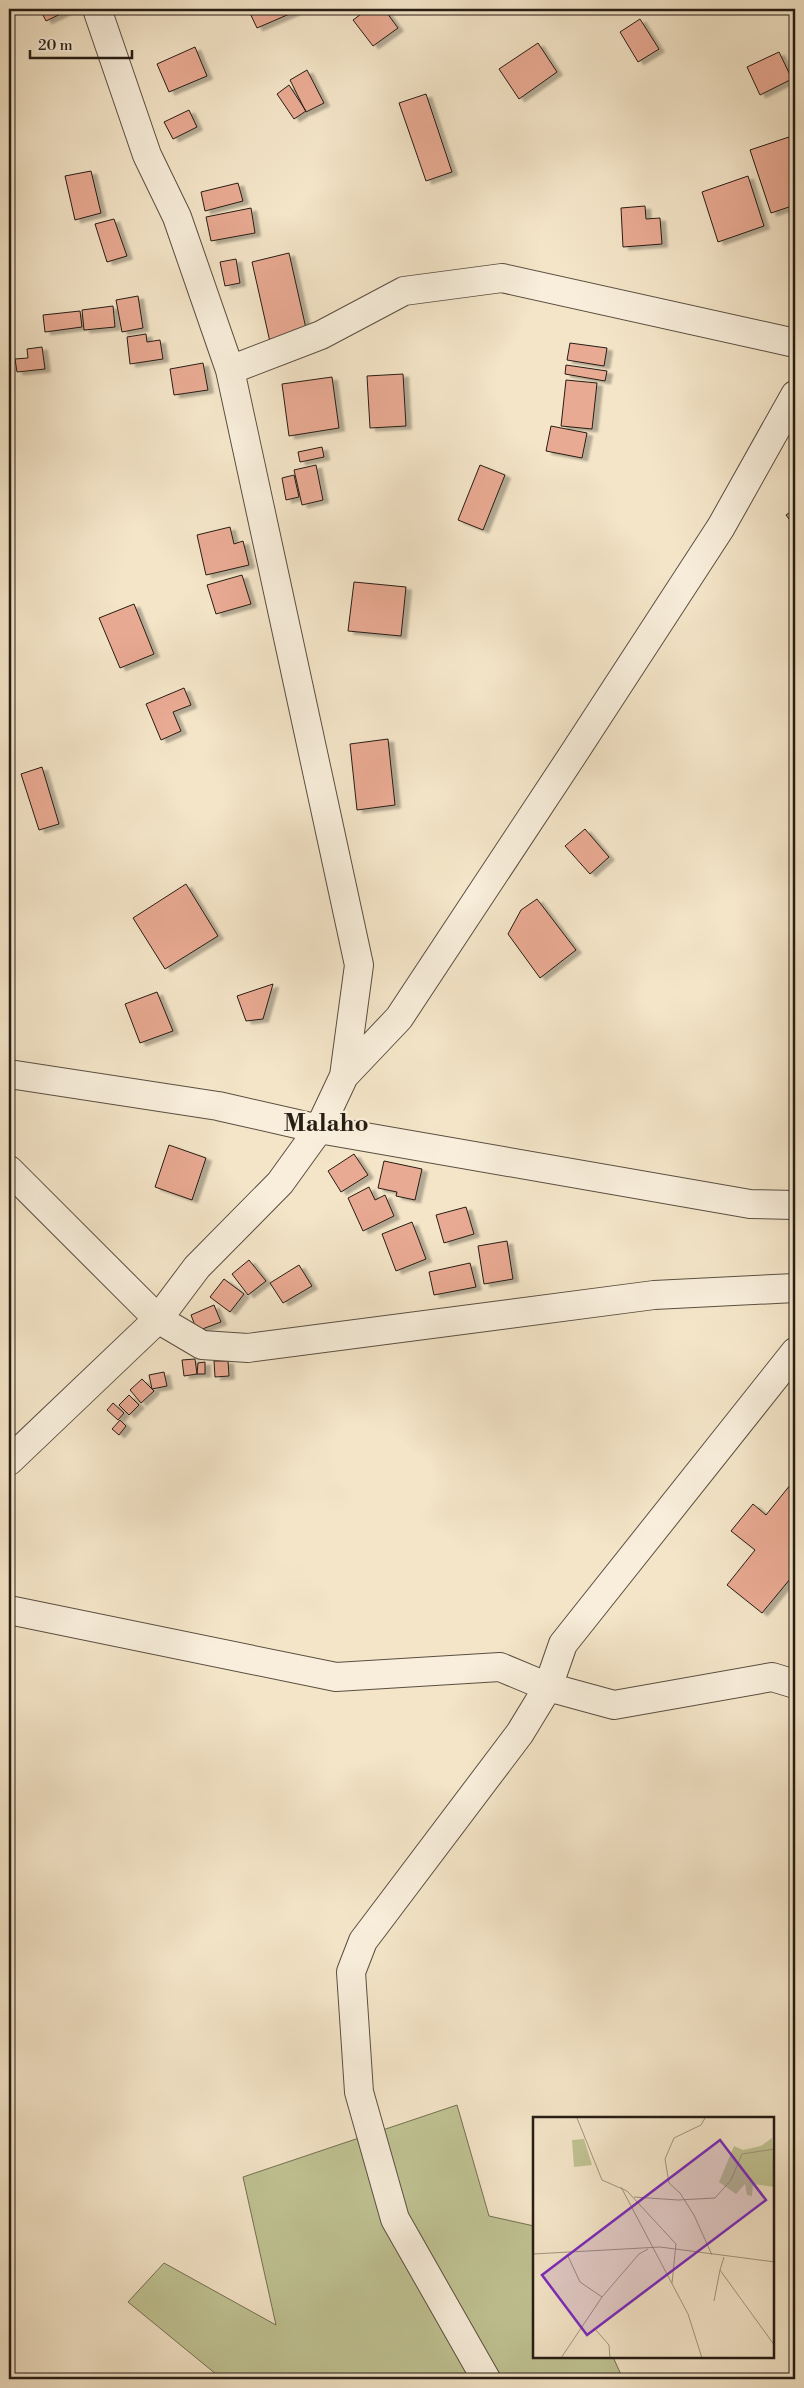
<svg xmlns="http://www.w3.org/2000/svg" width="804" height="2388" font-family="'Libre Bodoni',serif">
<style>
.green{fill:#c0c393;stroke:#737054}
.building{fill:#e9aa93;stroke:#261d14;filter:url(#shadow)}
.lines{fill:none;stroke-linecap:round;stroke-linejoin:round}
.minor-casing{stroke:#5a4f41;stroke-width:30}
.minor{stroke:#f8eedb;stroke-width:28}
.labels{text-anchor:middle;stroke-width:4.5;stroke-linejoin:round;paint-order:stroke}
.district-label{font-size:24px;font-weight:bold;fill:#261d14;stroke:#f8eedb}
.inset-road{fill:none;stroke:#a29580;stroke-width:1}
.view{fill:#7b2cbf;fill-opacity:0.15;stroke:#7b2cbf;stroke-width:2.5}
.inset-edge{fill:none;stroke:#261d14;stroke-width:2.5}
</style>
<defs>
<filter id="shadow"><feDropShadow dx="5.5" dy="3" stdDeviation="1" flood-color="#0004"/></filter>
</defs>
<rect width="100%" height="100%" fill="#f4e5c8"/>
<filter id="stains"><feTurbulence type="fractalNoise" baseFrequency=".004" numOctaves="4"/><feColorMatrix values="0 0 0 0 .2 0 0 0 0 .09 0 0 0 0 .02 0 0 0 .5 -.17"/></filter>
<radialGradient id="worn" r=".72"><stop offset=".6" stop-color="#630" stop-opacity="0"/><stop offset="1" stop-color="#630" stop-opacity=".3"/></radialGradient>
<path class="green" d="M457,2105l32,111 45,10v131h79l10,22h-401l-94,-77 36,-39 112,62 -33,-148z"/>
<path class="building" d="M40,9h31l-25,12z
M248,9h45l1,3 -37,16z
M368,9h16l14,19 -25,18 -20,-26z
M640,19l19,30 -21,13 -18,-30z
M538,43l19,29 -38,27 -20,-30z
M195,47l12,29 -38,16 -12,-28z
M779,52l13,27 -32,16 -13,-28z
M307,70l17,33 -18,9 -16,-32z
M289,85l17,26 -12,8 -17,-25z
M426,94l26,78 -26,9 -27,-78z
M189,110l8,17 -24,12 -9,-17z
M795,135v70l-24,8 -21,-63z
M91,171l10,42 -26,7 -10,-44z
M748,176l16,50 -46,16 -16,-50z
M238,183l5,18 -38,10 -4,-19z
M645,206l1,13 14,-1 2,26 -39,3 -2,-39z
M251,208l4,25 -44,8 -5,-24z
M114,219l13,37 -20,6 -12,-38z
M289,253l18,80 -37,9 -18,-80z
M236,259l4,24 -15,3 -5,-24z
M138,296l5,32 -21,4 -6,-32z
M113,306l2,21 -31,3 -2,-20z
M80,311l2,16 -37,5 -2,-17z
M146,334l1,8 13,-2 3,19 -33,5 -3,-27z
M570,343l37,5 -3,18 -37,-6z
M42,347l3,22 -28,3 -2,-13 13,-1 -1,-9z
M203,363l5,27 -34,5 -4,-26z
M566,365l41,6 -2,10 -40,-7z
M403,374l3,52 -36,2 -3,-52z
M332,377l7,51 -50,8 -7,-52z
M566,380l31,3 -5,46 -31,-3z
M551,426l36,7 -5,25 -36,-7z
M322,447l2,10 -24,5 -2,-10z
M316,465l7,35 -21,5 -8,-35z
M480,465l25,10 -22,55 -25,-10z
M294,475l5,22 -13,3 -4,-22z
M795,509v18l-9,-12z
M230,527l4,17 9,-3 6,24 -43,10 -9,-40z
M242,575l9,29 -35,10 -9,-29z
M354,582l52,5 -5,49 -53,-5z
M134,604l20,50 -34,14 -21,-50z
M184,688l7,17 -18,7 8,19 -20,9 -15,-36z
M388,739l7,66 -38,5 -7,-66z
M42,767l17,57 -20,6 -18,-56z
M585,829l24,28 -19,17 -25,-28z
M186,884l32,52 -53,33 -32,-51z
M537,899l39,51 -36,28 -32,-44 13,-24z
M273,984l-10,35 -17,2 -9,-25z
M157,992l16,39 -33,12 -15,-39z
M169,1145l37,13 -14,42 -37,-13z
M354,1154l14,21 -27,17 -13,-21z
M384,1161l38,8 -7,31 -19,-4 1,-4 -19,-4z
M369,1187l6,13 10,-5 9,21 -31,15 -15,-33z
M466,1207l8,27 -30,9 -8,-28z
M412,1222l14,37 -30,12 -14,-37z
M507,1241l6,38 -29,5 -6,-38z
M249,1260l17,21 -18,14 -16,-21z
M470,1263l6,24 -42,8 -5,-23z
M299,1265l13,21 -29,17 -13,-20z
M224,1279l20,15 -14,18 -20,-15z
M214,1305l7,17 -24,9 -6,-16z
M195,1359l2,15 -13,2 -2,-16z
M214,1361h14l1,15 -14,1z
M205,1362v12h-8l1,-11z
M164,1372l3,14 -15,3 -3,-14z
M142,1379l12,12 -13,12 -11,-13z
M129,1395l10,10 -10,10 -10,-10z
M113,1403l11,10 -6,7 -11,-10z
M120,1420l6,6 -7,9 -7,-6z
M795,1479v94l-33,40 -35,-28 28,-35 -24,-19 22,-27 13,11z"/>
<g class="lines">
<defs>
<path id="minor" d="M97,9l50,146 30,62 53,153 129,595 -15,111
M230,370l91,-35 83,-44 98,-13 293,65
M9,1074l209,32 101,23 431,75 45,1
M9,1170l149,149 44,26 46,3 406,-53 141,-7
M9,1461l149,-142 39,-52 83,-84 39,-54 25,-53 55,-58 173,-262 149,-229 74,-132
M9,1610l327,67 164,-10 48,20 66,18 158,-28 23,7
M486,2379l-91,-160 -36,-127 -8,-120 12,-31 157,-208 28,-46 15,-43 232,-292"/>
</defs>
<use href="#minor" class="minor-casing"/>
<use href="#minor" class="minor"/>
</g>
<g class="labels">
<g class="district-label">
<text x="326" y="1131">Malaho</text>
</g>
</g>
<g transform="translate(533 2117)">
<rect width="241" height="241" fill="#f4e5c8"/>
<path d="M239,21l2,49 -21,-3 -1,12 -5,-1 -2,-11 -9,10 -17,-12 15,-36 9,4 18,-4zM51,22l8,26 -18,2 -2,-27z" fill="#c0c393"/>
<path class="inset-road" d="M44,1l25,62 25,11 49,53 -4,39M172,1l-4,7 -27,13 -9,21 4,24 11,10 14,22 18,40M88,70l67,127 14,44M101,80l44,3 37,-2 16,-18 11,-26 33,-5M0,137l127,-7 115,15M34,137l13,28 22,15M191,140l-4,13 55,76M181,184l6,-31M62,212l14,16 1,13M28,241l41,-61 37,-43 9,-5"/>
<path class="view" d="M187,23l46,60 -179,135 -45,-60z"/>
<rect width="241" height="241" class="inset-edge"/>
</g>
<rect width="804" height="2388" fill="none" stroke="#f4e5c8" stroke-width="30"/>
<rect x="10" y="10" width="784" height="2368" fill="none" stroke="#261d14" stroke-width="2.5"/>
<rect x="15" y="15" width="774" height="2358" fill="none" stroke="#261d14"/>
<path d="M30 50v8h102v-8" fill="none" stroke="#261d14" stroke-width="2.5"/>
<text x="38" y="50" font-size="15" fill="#261d14" stroke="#f8eedb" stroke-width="4" paint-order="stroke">20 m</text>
<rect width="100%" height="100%" filter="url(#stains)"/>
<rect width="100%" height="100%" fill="url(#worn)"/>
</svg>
